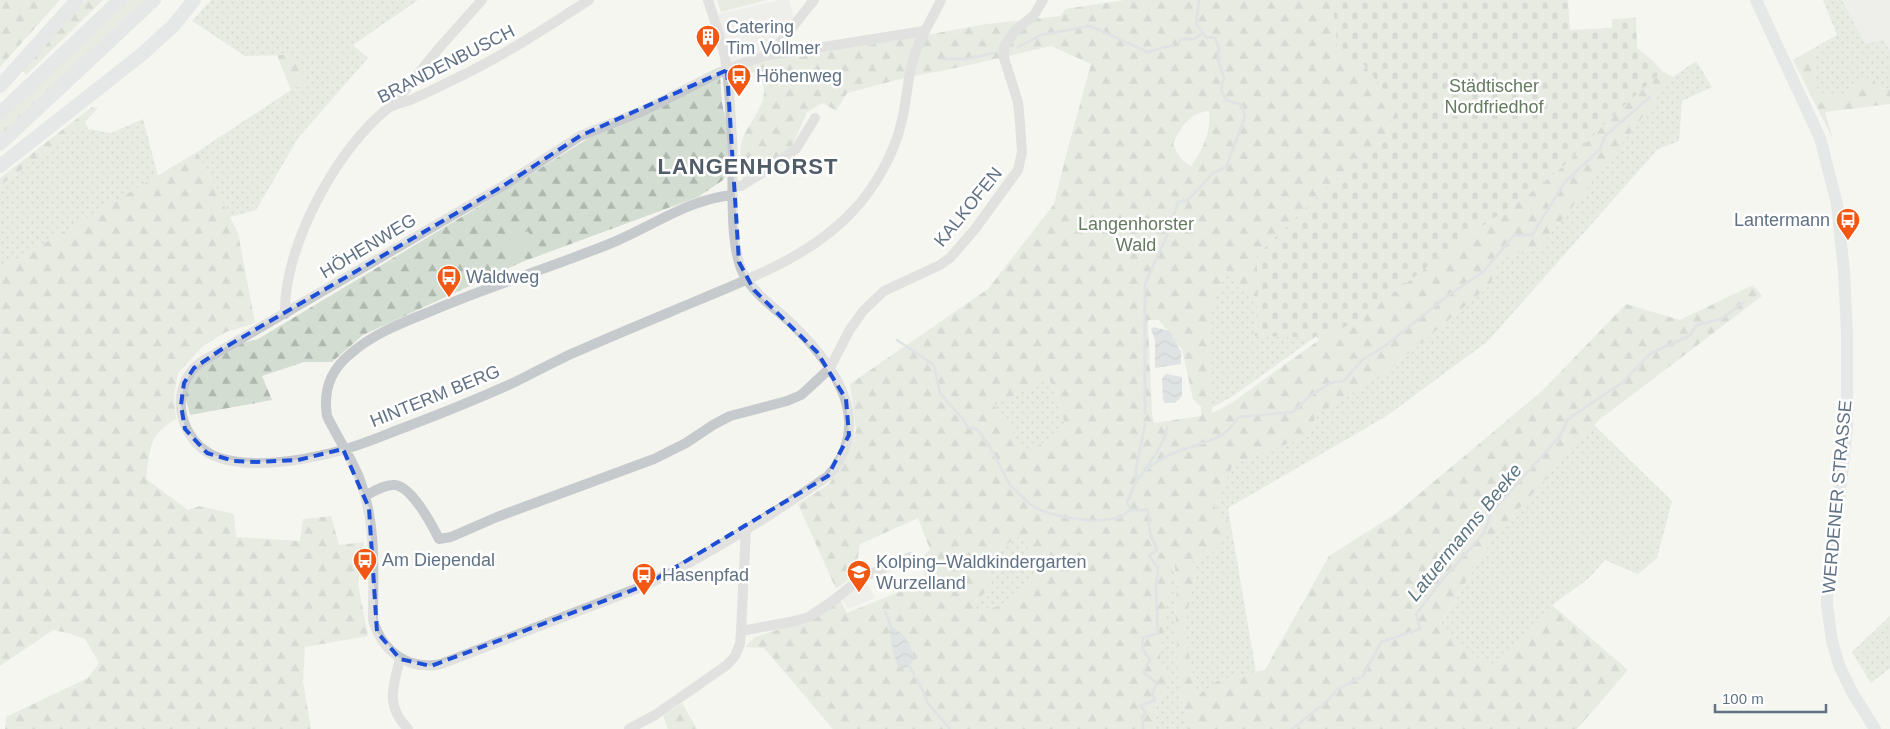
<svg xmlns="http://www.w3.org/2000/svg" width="1890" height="729" font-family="Helvetica,sans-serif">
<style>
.built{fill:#e5e6e4}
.grass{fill:url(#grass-dots)}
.forest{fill:url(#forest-firs);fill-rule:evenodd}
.cemetery{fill:url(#cemetery-stones)}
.park{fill:#d4ddd1}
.water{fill:url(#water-waves)}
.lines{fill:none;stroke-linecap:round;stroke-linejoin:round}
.stream{stroke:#c3ccd2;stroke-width:2.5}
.minor{stroke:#c7cacd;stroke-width:10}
.major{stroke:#d2d8dc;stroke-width:12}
.highway{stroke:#d2d8dc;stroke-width:14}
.marked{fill:none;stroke:#1d4ed8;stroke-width:4;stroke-dasharray:10 6;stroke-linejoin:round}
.labels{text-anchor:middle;stroke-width:5;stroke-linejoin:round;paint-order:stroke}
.poi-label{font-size:18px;fill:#617284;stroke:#fff;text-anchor:start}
.street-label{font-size:18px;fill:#617284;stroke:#fff}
.park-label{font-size:18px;fill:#647b60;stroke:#fff}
.water-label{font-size:19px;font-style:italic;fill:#5c7582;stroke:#fff}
.district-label{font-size:22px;font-weight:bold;letter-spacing:1px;fill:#505c68;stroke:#fff}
</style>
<defs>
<pattern id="grass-dots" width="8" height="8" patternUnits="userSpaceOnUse" patternTransform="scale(1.25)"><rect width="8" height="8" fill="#d4ddd1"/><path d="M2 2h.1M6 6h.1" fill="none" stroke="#afb8af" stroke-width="1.8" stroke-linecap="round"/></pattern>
<pattern id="forest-firs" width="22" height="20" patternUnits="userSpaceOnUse" patternTransform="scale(1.25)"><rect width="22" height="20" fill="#d4ddd1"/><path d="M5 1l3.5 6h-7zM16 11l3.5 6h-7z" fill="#afb8af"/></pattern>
<pattern id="cemetery-stones" width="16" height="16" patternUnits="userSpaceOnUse" patternTransform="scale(1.25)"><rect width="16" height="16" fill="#d4ddd1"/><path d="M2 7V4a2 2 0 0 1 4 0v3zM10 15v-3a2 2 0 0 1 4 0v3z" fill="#afb8af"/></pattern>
<pattern id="water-waves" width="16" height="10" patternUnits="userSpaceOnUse" patternTransform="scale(1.25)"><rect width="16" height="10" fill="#c3ccd2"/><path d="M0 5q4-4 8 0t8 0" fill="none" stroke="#a2aab0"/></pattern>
</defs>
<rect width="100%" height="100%" fill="#f5f5f0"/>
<path class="built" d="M780,0h9l6,20 -29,34 -35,9 -13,-49z
M1842,0h48v51l-6,-11 -19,4z
M865,580l10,18 -27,11 -8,-12z"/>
<path class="grass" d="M211,0h207l-65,45 15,13 -70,80 -42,72 -26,7 -33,-65 94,-62 16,-9 -14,-26 -48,1 -53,-35z
M1823,0h19l23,44 19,-4 6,11v37l-38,3 -15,6 -12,-1 -9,-9 -2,-39 23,-13z
M1696,61l16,26 -30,14 -3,40 -21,8 -171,193 -102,75 -157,91 28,164 -39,9 -20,17 -13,-70 11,-49 -3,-18 24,-10 -2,-45 20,-43 75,-27 7,-21 73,-45 101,-85 9,-26 41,-12 133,-170z
M143,119l15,57 -140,83 -18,8v-81l85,-64 3,7 23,4z
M1227,269l11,18 20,12 -3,37 59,2 -81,58 -22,12 -1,-95z
M1049,378l18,51 -41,24 -32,-48z
M1594,425l78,76 -15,57 -19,16 -33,-14 -17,19 -36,26 -59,66 -54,-45 56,-91z
M1020,536l20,29 -4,14 -28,24 -30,9 -5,-10 19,-14 -6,-30z
M1172,557l6,29 -3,16 4,85 8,40v2h-33l2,-23 14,-24 -10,-24z
M1890,616v52l-19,15 -19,-31z"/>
<path class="forest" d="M0,0h60l-60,67z
M86,0h17l-77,75 -4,-5z
M128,0h17l-145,136v-16z
M1125,0h207l7,61 21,-2 37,48 -13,34 -46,36 -81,78 1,44 -20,-12 -11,-17 -17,43 2,100 18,-9 89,-64 34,-17 114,-86 67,-47 33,-27 34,-36 61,-56 11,6 -64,84 -69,86 -41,12 -9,26 -101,85 -73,45 -7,21 -75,27 -20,43 16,17 -14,28 -24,10 3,18 -11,49 13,69 20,-16 48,-11 64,-114 65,-41 148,-124 84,-87 54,16 73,-35 9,11 -163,124 -104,115 -56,90 54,46 59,-66 76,65 -51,59h-390l-8,-42 -4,-85 3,-16 -5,-27 -13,99 10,24 -14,24 -2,23h-321l-69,-81 -19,-1 10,-10 40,-13 44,-26 8,15 79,-32 -5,-21 9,-11 -12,-31 -58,26 -5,31 -19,14 -38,-85 31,-20 17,-25 10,-28 -6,-47 138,-95 66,-85 11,-45 26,-95 -40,-18 -95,22 -52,10 -57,15 -11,18 -13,-8 -16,9 -16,36 -49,33c0,-13 -4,-30 1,-43 6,-17 31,-40 17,-60 -3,-4 -11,-8 -15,-11l14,-4 145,-24 83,-15 74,-8 4,-7zM1209,111c3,20 -7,40 -18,55 -10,-6 -14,-12 -18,-22 8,-17 16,-31 36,-33zM1148,320h11l23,29 11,50 8,8v9l-47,7 -2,-9zM1049,378l18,51 -41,23 -32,-47zM1020,536l20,29 -4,14 -28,24 -30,9 -4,-11 18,-13 -6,-30z
M1814,48l2,39 9,9 12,1 15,-6 4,-13 17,1 7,10 10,-1v16l-65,8 8,27 -40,-79z
M277,55h17l13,26 -16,9z
M720,76l2,27 5,21 1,50 -5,6 -25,17 -176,65 -159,73 -31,27h-28l-42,14 10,24 -82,15 -4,-15v-13l5,-12 29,-27 38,-9 217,-130 125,-78z
M92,107l6,1 -13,14 -85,64v-8z
M197,152l41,81 17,90 -29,9 -23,14 -25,27 -4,24 2,22c-28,15 -26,32 -30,60l42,31 11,-4 35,8 2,23 64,4 3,-22 28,-3 8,29 25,-3 -6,42 10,52 -63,11 -2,34 8,48h-306l1,-12 82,-39 11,-15 -14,-24 -17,-6 -15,-3 -53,36v-399l18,-8z
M682,703l15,26h-29l-5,-13z"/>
<path class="cemetery" d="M1332,0h236l2,30 42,-2v-9l24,-1 1,30 16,13 9,10 -61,56 -34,36 -33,27 -67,47 -114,86 -34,17 -3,-4 -2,2 -59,-2 3,-37 -1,-44 81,-78 46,-36 13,-34 -37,-47 -21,1z"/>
<path class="park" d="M717,0h50l-46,12z
M528,231l7,16 -27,12 -7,-15z"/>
<path class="water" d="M1154,327l15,4 12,20v13l-26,4v-28l-4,-11z
M1166,374l16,3v19l-7,7h-10l-2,-3 -1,-22z
M890,626c17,8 19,17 25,33l-6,7 -6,3 -5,-2c-5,-14 -8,-26 -8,-41z"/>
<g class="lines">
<path class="stream" d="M1179,43l2,-4h13l9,-6
M1018,47l23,-12 49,-9 58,26 25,-7
M943,59h22l28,-6
M897,340l37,25 6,28 22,25 6,10 9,1 12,16 21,40 20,19 12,7 22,6 30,4 25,-3 12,-8
M1145,413v-129l23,-51 10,-31 10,-2 25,-27 13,-6 19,-50 -3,-12 -16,-5 -5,-11 3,-11 -6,-19 1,-11 -4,-10 -9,-1 -10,-13 3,-24
M1146,468c9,-12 18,-25 21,-40
M1136,481c13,-18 34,-28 55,-34 11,-4 22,-6 32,-13 6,-3 11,-11 16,-17l54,-5 17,-16 20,-13 14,-2 18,-21 23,-14 65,-52 33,-22 31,-37h18l33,-53 35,-33 5,-13 45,-39
M885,612l6,15
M908,664l6,10
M917,679l11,24 22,26
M1143,729l-1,-12 4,-5 -6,-6 15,-6 -3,-7 5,-10 -14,-11 7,-12 -8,-11 1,-11 15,-5 -2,-47 2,-18 -9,-12 8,-6 -7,-17 -2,-23h-17l-4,-7 9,-22v-12l9,-45
M1292,729l33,-26 13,-14 25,-13 18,-34 39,-13 -4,-15 25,-33 43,-48 7,-20 69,-77 8,-17 55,-37 28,-29 38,-17 8,-11 24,-6 23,-17"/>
<path class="minor" d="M708,0c6,19 13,38 17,58 5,26 5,54 7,80 2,36 -4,105 11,135 12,23 33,35 50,52 42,41 82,97 35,151 -58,40 -119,79 -182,109l-205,79c-33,7 -59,-13 -68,-44 0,-47 4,-95 -13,-140 -8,-21 -23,-43 -33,-64 -4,-25 3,-45 22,-61 22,-20 52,-32 80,-43 60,-26 124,-45 185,-70 38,-16 78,-44 119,-47
M814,0l-38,48 -9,8 -15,4 -34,13 -73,37 -65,26 -77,50 -302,176c-35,26 -22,83 19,96 35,11 84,2 119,-7 22,-6 43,-15 64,-23 37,-14 75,-29 112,-46 18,-9 37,-19 56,-28 43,-19 87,-37 130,-55 55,-23 111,-44 153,-89 21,-23 40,-56 47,-86 6,-22 6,-46 13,-67 6,-20 18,-38 27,-57
M767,56l157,-25
M392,106l48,-59 42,-47
M733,186h8l26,-16 29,-21 19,-31
M285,314c-2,-66 51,-164 102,-205 8,-6 19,-6 28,-11 18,-8 36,-17 54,-26 42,-21 81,-47 120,-72
M365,496c9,-5 20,-12 30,-11 17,2 37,40 44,54l12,-2 46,-20 157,-58 32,-16 27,-18 17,-9 57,-15 14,-6 10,-9 19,-18 19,-37 14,-20 21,-20 56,-26 10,-7 25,-29 43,-59 4,-18 -2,-29 -2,-21 -14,-44v-11l11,-16 19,-16 9,-15
M741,631l49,-9 19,-5 25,-17 27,-22 49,-21
M400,659c-7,28 -15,46 8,70
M629,729l26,-14 72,-50 8,-9 5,-12 1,-13 5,-103"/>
<path class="major" d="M1756,0l64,138 17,66 7,68 3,62v94l-11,99 -9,48v29l5,37 7,24 13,27 23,37"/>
<path class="highway" d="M0,86l77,-86
M0,113l120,-113
M0,144l154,-144
M0,166l141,-111 32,-29 21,-26"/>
</g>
<path d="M0 0H1890V729H0ZM727,70l12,192 15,28 63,62 29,47 3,36 -21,41 -182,109 -215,81 -31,-7 -23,-27 -8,-124 -26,-59 -45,11 -41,2 -23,-1 -27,-8 -22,-24 -4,-24 3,-22 10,-15 28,-19 281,-163 77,-50z" fill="#f5f5f0" fill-opacity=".55" fill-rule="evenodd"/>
<path class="marked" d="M727,70l12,192 15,28 63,62 29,47 3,36 -21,41 -182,109 -215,81 -31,-7 -23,-27 -8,-124 -26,-59 -45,11 -41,2 -23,-1 -27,-8 -22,-24 -4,-24 3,-22 10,-15 28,-19 281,-163 77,-50z"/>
<defs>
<symbol id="building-pin" viewBox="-11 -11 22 30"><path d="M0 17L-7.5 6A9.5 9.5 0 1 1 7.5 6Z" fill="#f25713" stroke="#fff"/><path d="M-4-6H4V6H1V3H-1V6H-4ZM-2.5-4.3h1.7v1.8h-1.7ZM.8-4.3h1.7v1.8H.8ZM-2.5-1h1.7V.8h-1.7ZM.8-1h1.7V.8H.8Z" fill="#fff"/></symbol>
<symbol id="bus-pin" viewBox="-11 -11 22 30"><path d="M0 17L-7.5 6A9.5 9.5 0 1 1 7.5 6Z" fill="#f25713" stroke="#fff"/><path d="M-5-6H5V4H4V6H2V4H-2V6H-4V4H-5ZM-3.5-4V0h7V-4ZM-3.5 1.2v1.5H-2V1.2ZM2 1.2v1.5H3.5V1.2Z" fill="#fff"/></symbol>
<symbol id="school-pin" viewBox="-11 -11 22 30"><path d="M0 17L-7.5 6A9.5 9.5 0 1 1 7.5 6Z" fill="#f25713" stroke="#fff"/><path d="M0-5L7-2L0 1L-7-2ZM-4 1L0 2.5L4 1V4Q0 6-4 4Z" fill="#fff"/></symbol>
</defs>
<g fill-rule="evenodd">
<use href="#building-pin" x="694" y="23" width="28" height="38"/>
<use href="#bus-pin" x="725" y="62" width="28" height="38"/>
<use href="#bus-pin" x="1834" y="206" width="28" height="38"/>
<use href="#bus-pin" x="435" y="263" width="28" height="38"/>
<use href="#bus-pin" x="351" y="546" width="28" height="38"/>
<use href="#school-pin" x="845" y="558" width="28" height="38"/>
<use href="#bus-pin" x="630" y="561" width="28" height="38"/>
</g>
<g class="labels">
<g class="poi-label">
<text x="726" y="33">Catering<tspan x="726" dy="21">Tim Vollmer</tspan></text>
<text x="756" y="82">Höhenweg</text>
<text x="1830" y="226" text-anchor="end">Lantermann</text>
<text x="466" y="283">Waldweg</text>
<text x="382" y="566">Am Diependal</text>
<text x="876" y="568">Kolping–Waldkindergarten<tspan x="876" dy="21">Wurzelland</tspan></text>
<text x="662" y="581">Hasenpfad</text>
</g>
<g class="street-label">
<text transform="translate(446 64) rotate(-27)" y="6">BRANDENBUSCH</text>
<text transform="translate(968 207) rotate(-51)" y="6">KALKOFEN</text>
<text transform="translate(368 246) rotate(-31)" y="6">HÖHENWEG</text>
<text transform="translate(435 396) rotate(-22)" y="6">HINTERM BERG</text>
<text transform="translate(1837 497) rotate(-85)" y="6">WERDENER STRASSE</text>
</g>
<g class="park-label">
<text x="1494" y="92">Städtischer<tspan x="1494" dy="21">Nordfriedhof</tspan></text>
<text x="1136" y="230">Langenhorster<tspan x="1136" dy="21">Wald</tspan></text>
</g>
<g class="water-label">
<text transform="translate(1464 532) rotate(-51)" y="7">Latuermanns Beeke</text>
</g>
<g class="district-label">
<text x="748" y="174">LANGENHORST</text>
</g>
</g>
<path d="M1715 704v8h111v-8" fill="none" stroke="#617284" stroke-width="2.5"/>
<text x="1722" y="704" font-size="15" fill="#617284" stroke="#ffffff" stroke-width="4" paint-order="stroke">100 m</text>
</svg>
